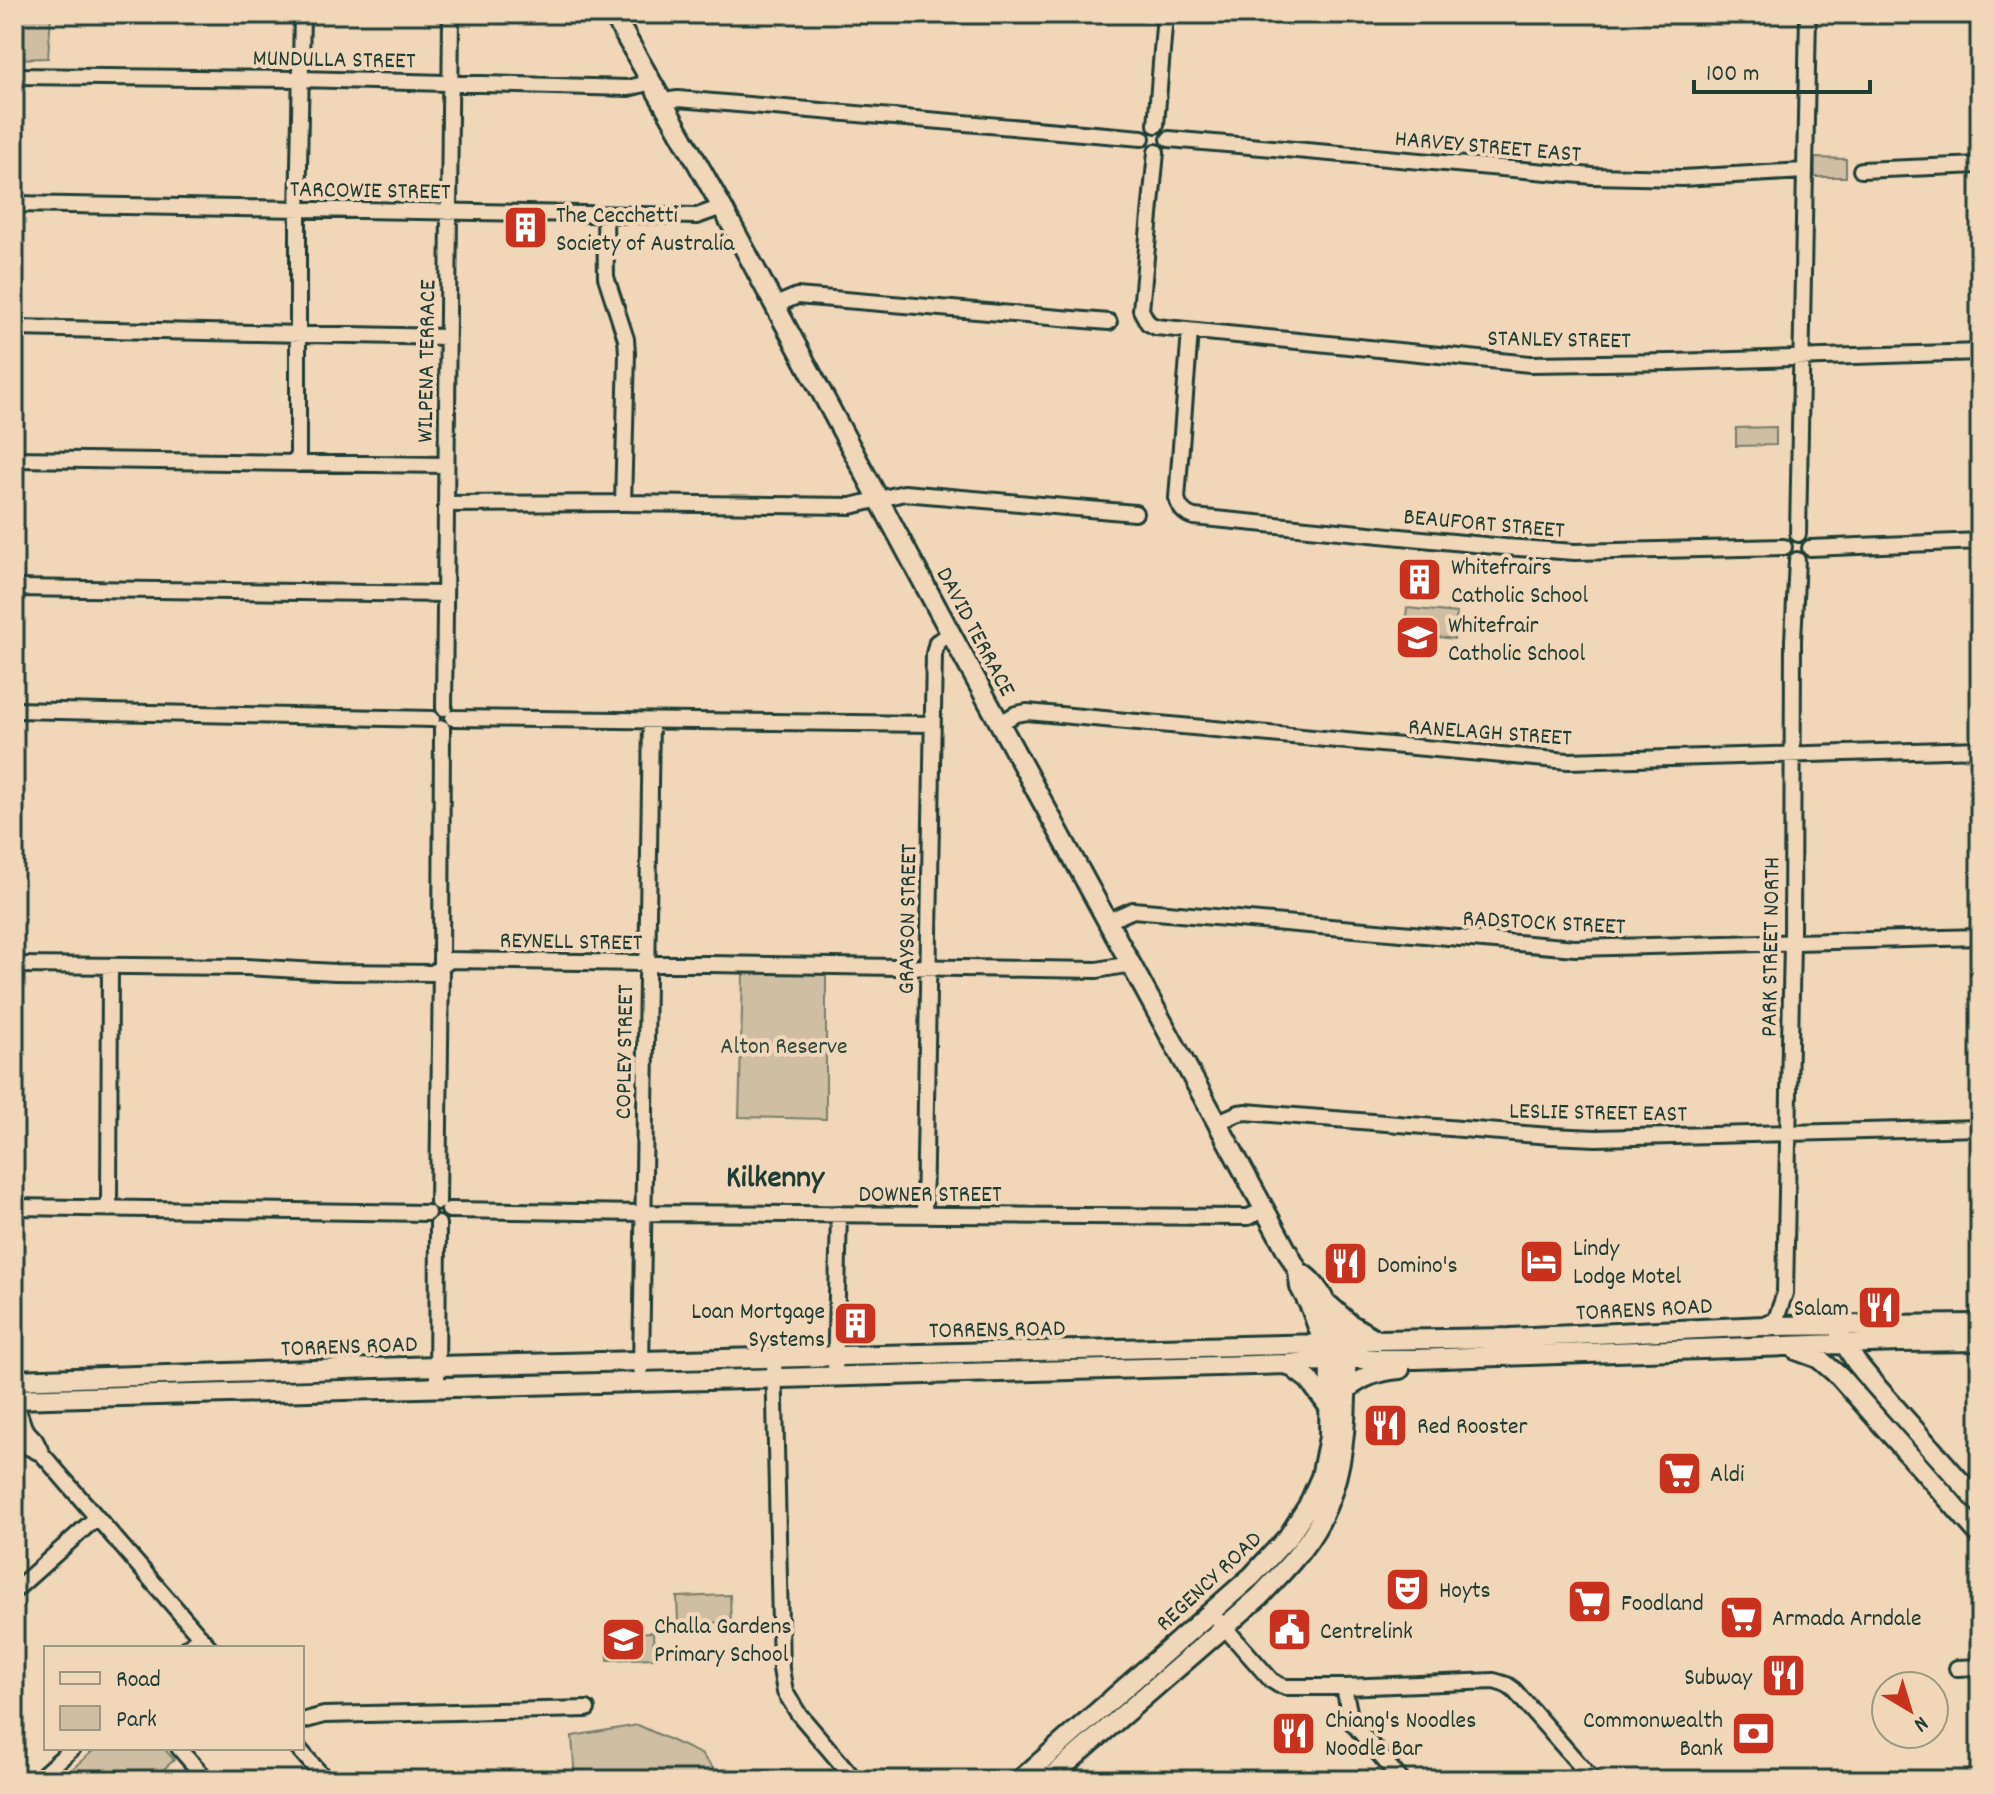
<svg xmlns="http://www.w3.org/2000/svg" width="1994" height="1794" font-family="Dekko,sans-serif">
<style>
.green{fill:#cebea2;stroke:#767e6b;stroke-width:2}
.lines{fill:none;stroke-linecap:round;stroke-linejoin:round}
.minor-casing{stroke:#1f3d34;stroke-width:20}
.major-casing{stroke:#1f3d34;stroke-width:24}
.minor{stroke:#f0d7b8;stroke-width:14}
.major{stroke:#f0d7b8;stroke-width:18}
.labels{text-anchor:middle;stroke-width:8;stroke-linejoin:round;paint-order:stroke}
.street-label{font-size:24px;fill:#1f3d34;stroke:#f0d7b8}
.poi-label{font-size:24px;fill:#1f3d34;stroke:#f0d7b8;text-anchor:start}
.park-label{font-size:24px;fill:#304a3f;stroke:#f0d7b8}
.district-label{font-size:32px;font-weight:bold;fill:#1f3d34;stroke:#f0d7b8}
</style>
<rect width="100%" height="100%" fill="#f0d7b8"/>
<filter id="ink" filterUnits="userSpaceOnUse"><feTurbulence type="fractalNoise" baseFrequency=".0125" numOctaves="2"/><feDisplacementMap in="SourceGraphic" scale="16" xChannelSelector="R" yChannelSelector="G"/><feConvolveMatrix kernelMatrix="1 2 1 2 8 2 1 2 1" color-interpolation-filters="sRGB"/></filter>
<g filter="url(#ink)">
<path class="green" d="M14,14h37l-3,44 -34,1z
M1815,158l31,1v18h-31z
M1776,427v18l-40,1v-18z
M1407,608l50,5 -3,26 -50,-6z
M743,973h83v146l-87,-2z
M730,1595l1,27 -53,2 -1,-27z
M653,1632l1,26 -46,2 -1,-26z
M638,1725l63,29 22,26h-148l-3,-44z
M96,1748h68l10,12 -22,20h-92z"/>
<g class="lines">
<defs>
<path id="minor" d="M14,76l286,3 328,9 24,-6
M663,101l15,-2 464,39
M1156,125l9,-111
M1169,139l424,37 89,2 122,-7
M1156,152l-15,158 7,13 8,4 374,37 142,-2 308,-10
M1861,170l119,-5
M14,204l683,12 25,-9
M605,215l1,62 20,62 1,14 -4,150
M776,305l21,-9 312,26
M14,328l433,9
M1190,331l-13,167c2,10 7,16 17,19l311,30 70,5 209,-5
M14,459l432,6
M298,464v-248l4,-202
M446,504l177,-1 228,3 53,-13 231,20
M1798,534l10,-520
M1810,548l170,-7
M14,588l431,6
M444,708l7,-694
M14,710l418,9
M453,718l479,6
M1000,723l16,-9 11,-2 541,49 412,-12
M1108,921l25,-11 442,38 405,-11
M14,965l232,2 89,5 98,1 17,-13 647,10 34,-6
M1218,1122l21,-9 7,-1 305,24 45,2 384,-10
M438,1202l3,-235 1,-239
M14,1207l413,6
M109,1209l1,-242
M449,1210l194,3 605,4 17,-7
M924,1214l10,-560 3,-12 14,-8
M1764,1326l12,-7 9,-26 7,-350 1,-303 4,-80
M774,1357l7,312 4,23 13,21 57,67
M641,1369l10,-648
M835,1376l4,-162
M437,1388l1,-164
M14,1397l10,31 11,12 7,14 168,194
M14,1432l14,15 10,5
M14,1591l82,-73
M1219,1621l52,59 8,5 7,2h58l150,-6 13,4 7,5 79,90
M187,1648l13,-12
M1957,1668l23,-1
M1344,1687l7,34 50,59
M302,1721l22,-6 263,-6
M179,1748l28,32
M298,1748l28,32
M37,1780l36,-32"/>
<path id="major" d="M613,14l109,193 229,427 347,637 2,16 11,21 19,53 -1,76 -8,40 -13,29 -20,31 -36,39 -232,204
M1330,1306l20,18 27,16
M1840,1336l16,26 19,23 105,119
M1796,1350l22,8 21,18 141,159
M1288,1364l21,16 20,27
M14,1380l423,-14 887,-22 53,-4 133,-2 254,-12 216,-2
M1347,1389c17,-13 31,-18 53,-20
M14,1399l1274,-35 57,-5h71l483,-17 81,-1
M1048,1780l211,-183c22,-23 46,-47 61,-76 20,-40 25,-80 26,-124 1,-18 1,-38 -4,-55 -2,-6 -5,-11 -7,-17 -9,-22 -16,-42 -37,-54"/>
</defs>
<use href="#minor" class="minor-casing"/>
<use href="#major" class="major-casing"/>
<use href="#minor" class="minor"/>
<use href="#major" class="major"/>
</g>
</g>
<defs>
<symbol id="building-square" viewBox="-11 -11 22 22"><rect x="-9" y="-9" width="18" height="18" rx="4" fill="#c8321e" stroke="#f0d7b8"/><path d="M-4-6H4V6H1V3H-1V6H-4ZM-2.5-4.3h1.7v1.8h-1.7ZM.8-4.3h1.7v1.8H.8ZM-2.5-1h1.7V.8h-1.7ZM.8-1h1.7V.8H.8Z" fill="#fff"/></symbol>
<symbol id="school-square" viewBox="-11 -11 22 22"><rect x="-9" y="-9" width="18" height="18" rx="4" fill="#c8321e" stroke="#f0d7b8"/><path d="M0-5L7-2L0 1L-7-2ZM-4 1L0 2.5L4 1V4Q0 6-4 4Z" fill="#fff"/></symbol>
<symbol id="hotel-square" viewBox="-11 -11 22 22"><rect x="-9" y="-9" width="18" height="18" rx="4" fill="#c8321e" stroke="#f0d7b8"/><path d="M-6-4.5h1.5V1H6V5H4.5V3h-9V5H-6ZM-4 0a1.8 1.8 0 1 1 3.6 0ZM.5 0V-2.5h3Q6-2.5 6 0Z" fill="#fff"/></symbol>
<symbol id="restaurant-square" viewBox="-11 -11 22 22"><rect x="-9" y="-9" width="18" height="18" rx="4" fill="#c8321e" stroke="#f0d7b8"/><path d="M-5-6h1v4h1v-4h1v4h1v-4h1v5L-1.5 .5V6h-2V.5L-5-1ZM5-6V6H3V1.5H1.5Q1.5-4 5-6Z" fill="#fff"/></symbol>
<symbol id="supermarket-square" viewBox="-11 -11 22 22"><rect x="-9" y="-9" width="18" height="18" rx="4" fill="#c8321e" stroke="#f0d7b8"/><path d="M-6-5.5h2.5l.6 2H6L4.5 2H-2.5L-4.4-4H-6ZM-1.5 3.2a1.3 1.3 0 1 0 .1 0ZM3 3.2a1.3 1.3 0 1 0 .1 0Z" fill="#fff"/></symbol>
<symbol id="theatre-square" viewBox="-11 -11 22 22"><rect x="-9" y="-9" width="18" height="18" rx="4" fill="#c8321e" stroke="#f0d7b8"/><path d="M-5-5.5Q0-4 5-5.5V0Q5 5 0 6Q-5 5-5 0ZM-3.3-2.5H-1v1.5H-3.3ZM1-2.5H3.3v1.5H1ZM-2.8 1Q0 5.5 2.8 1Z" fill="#fff"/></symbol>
<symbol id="civic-square" viewBox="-11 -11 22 22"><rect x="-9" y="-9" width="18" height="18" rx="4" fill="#c8321e" stroke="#f0d7b8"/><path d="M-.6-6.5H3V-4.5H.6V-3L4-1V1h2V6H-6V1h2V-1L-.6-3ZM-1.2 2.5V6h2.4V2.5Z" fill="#fff"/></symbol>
<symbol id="bank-square" viewBox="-11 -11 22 22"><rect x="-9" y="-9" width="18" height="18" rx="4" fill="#c8321e" stroke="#f0d7b8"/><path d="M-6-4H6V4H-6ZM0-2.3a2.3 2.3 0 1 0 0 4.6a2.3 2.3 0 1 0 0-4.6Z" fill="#fff"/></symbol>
</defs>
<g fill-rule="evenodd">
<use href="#building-square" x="500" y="202" width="51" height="51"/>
<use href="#building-square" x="1394" y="554" width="51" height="51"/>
<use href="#school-square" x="1392" y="612" width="51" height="51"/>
<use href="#hotel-square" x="1516" y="1236" width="51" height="51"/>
<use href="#restaurant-square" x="1320" y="1238" width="51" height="51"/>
<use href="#restaurant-square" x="1854" y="1282" width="51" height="51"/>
<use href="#building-square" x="830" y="1298" width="51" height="51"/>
<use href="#restaurant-square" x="1360" y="1400" width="51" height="51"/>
<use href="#supermarket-square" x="1654" y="1448" width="51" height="51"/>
<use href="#theatre-square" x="1382" y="1564" width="51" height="51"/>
<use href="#supermarket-square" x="1564" y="1576" width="51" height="51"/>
<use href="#supermarket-square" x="1716" y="1592" width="51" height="51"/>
<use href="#civic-square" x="1264" y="1604" width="51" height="51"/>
<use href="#school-square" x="598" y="1614" width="51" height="51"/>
<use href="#restaurant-square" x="1758" y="1650" width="51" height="51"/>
<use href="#restaurant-square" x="1268" y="1708" width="51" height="51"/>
<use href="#bank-square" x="1728" y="1708" width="51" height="51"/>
</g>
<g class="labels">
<g class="street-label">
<text transform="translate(334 58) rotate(1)" y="8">MUNDULLA STREET</text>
<text transform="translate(1488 145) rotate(5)" y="8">HARVEY STREET EAST</text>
<text transform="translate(370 189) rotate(1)" y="8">TARCOWIE STREET</text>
<text transform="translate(1559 338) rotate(1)" y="8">STANLEY STREET</text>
<text transform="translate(425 361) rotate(-89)" y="8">WILPENA TERRACE</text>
<text transform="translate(1484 522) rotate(5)" y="8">BEAUFORT STREET</text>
<text transform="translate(977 631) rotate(62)" y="8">DAVID TERRACE</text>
<text transform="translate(1490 731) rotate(4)" y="8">RANELAGH STREET</text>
<text transform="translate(906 919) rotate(-89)" y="8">GRAYSON STREET</text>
<text transform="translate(1544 921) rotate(3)" y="8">RADSTOCK STREET</text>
<text transform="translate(571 940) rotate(1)" y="8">REYNELL STREET</text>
<text transform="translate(1769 947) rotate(-89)" y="8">PARK STREET NORTH</text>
<text transform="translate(623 1052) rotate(-89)" y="8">COPLEY STREET</text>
<text transform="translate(1598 1111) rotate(1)" y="8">LESLIE STREET EAST</text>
<text x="930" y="1201">DOWNER STREET</text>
<text transform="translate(1644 1308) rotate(-3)" y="8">TORRENS ROAD</text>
<text transform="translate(997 1328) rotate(-1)" y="8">TORRENS ROAD</text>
<text transform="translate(349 1345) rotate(-2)" y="8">TORRENS ROAD</text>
<text transform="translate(1208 1580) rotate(-43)" y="8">REGENCY ROAD</text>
</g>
<g class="poi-label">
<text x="556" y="222">The Cecchetti<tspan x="556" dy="28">Society of Australia</tspan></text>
<text x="1451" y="574">Whitefrairs<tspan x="1451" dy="28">Catholic School</tspan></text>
<text x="1448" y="632">Whitefrair<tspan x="1448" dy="28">Catholic School</tspan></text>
<text x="1573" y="1255">Lindy<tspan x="1573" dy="28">Lodge Motel</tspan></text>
<text x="1377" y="1272">Domino's</text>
<text x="1849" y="1315" text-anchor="end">Salam</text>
<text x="825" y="1318" text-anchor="end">Loan Mortgage<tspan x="825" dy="28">Systems</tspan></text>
<text x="1417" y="1433">Red Rooster</text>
<text x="1710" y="1481">Aldi</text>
<text x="1439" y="1597">Hoyts</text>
<text x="1621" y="1610">Foodland</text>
<text x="1772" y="1625">Armada Arndale</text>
<text x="654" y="1633">Challa Gardens<tspan x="654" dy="28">Primary School</tspan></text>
<text x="1320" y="1638">Centrelink</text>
<text x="1752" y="1684" text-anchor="end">Subway</text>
<text x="1325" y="1727">Chiang's Noodles<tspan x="1325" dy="28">Noodle Bar</tspan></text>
<text x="1723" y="1727" text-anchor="end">Commonwealth<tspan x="1723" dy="28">Bank</tspan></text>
</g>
<g class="park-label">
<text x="784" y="1053">Alton Reserve</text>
</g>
<g class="district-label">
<text x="775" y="1186">Kilkenny</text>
</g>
</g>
<rect width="1994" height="1794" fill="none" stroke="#f0d7b8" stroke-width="48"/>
<rect x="24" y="24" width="1946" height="1746" fill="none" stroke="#1f3d34" stroke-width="3" filter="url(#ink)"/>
<rect x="44" y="1646" width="260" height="104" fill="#f0d7b8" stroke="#9c9983" stroke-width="2"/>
<rect x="60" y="1672" width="40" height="12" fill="#f0d7b8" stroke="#9c9983" stroke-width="2"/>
<text x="116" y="1686" font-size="24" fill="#1f3d34">Road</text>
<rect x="60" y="1706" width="40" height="24" fill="#cebea2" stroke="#9c9983" stroke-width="2"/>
<text x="116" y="1726" font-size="24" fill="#1f3d34">Park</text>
<g transform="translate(1910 1710) rotate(142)"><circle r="38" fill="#f0d7b8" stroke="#9c9983" stroke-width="2"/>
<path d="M0-6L14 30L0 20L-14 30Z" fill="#c8321e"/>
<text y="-12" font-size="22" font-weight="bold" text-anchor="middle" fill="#1f3d34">N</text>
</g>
<path d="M1694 80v12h176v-12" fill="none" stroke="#1f3d34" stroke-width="4"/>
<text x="1706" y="80" font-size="24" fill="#1f3d34" stroke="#f0d7b8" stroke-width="6" paint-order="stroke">100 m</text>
</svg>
